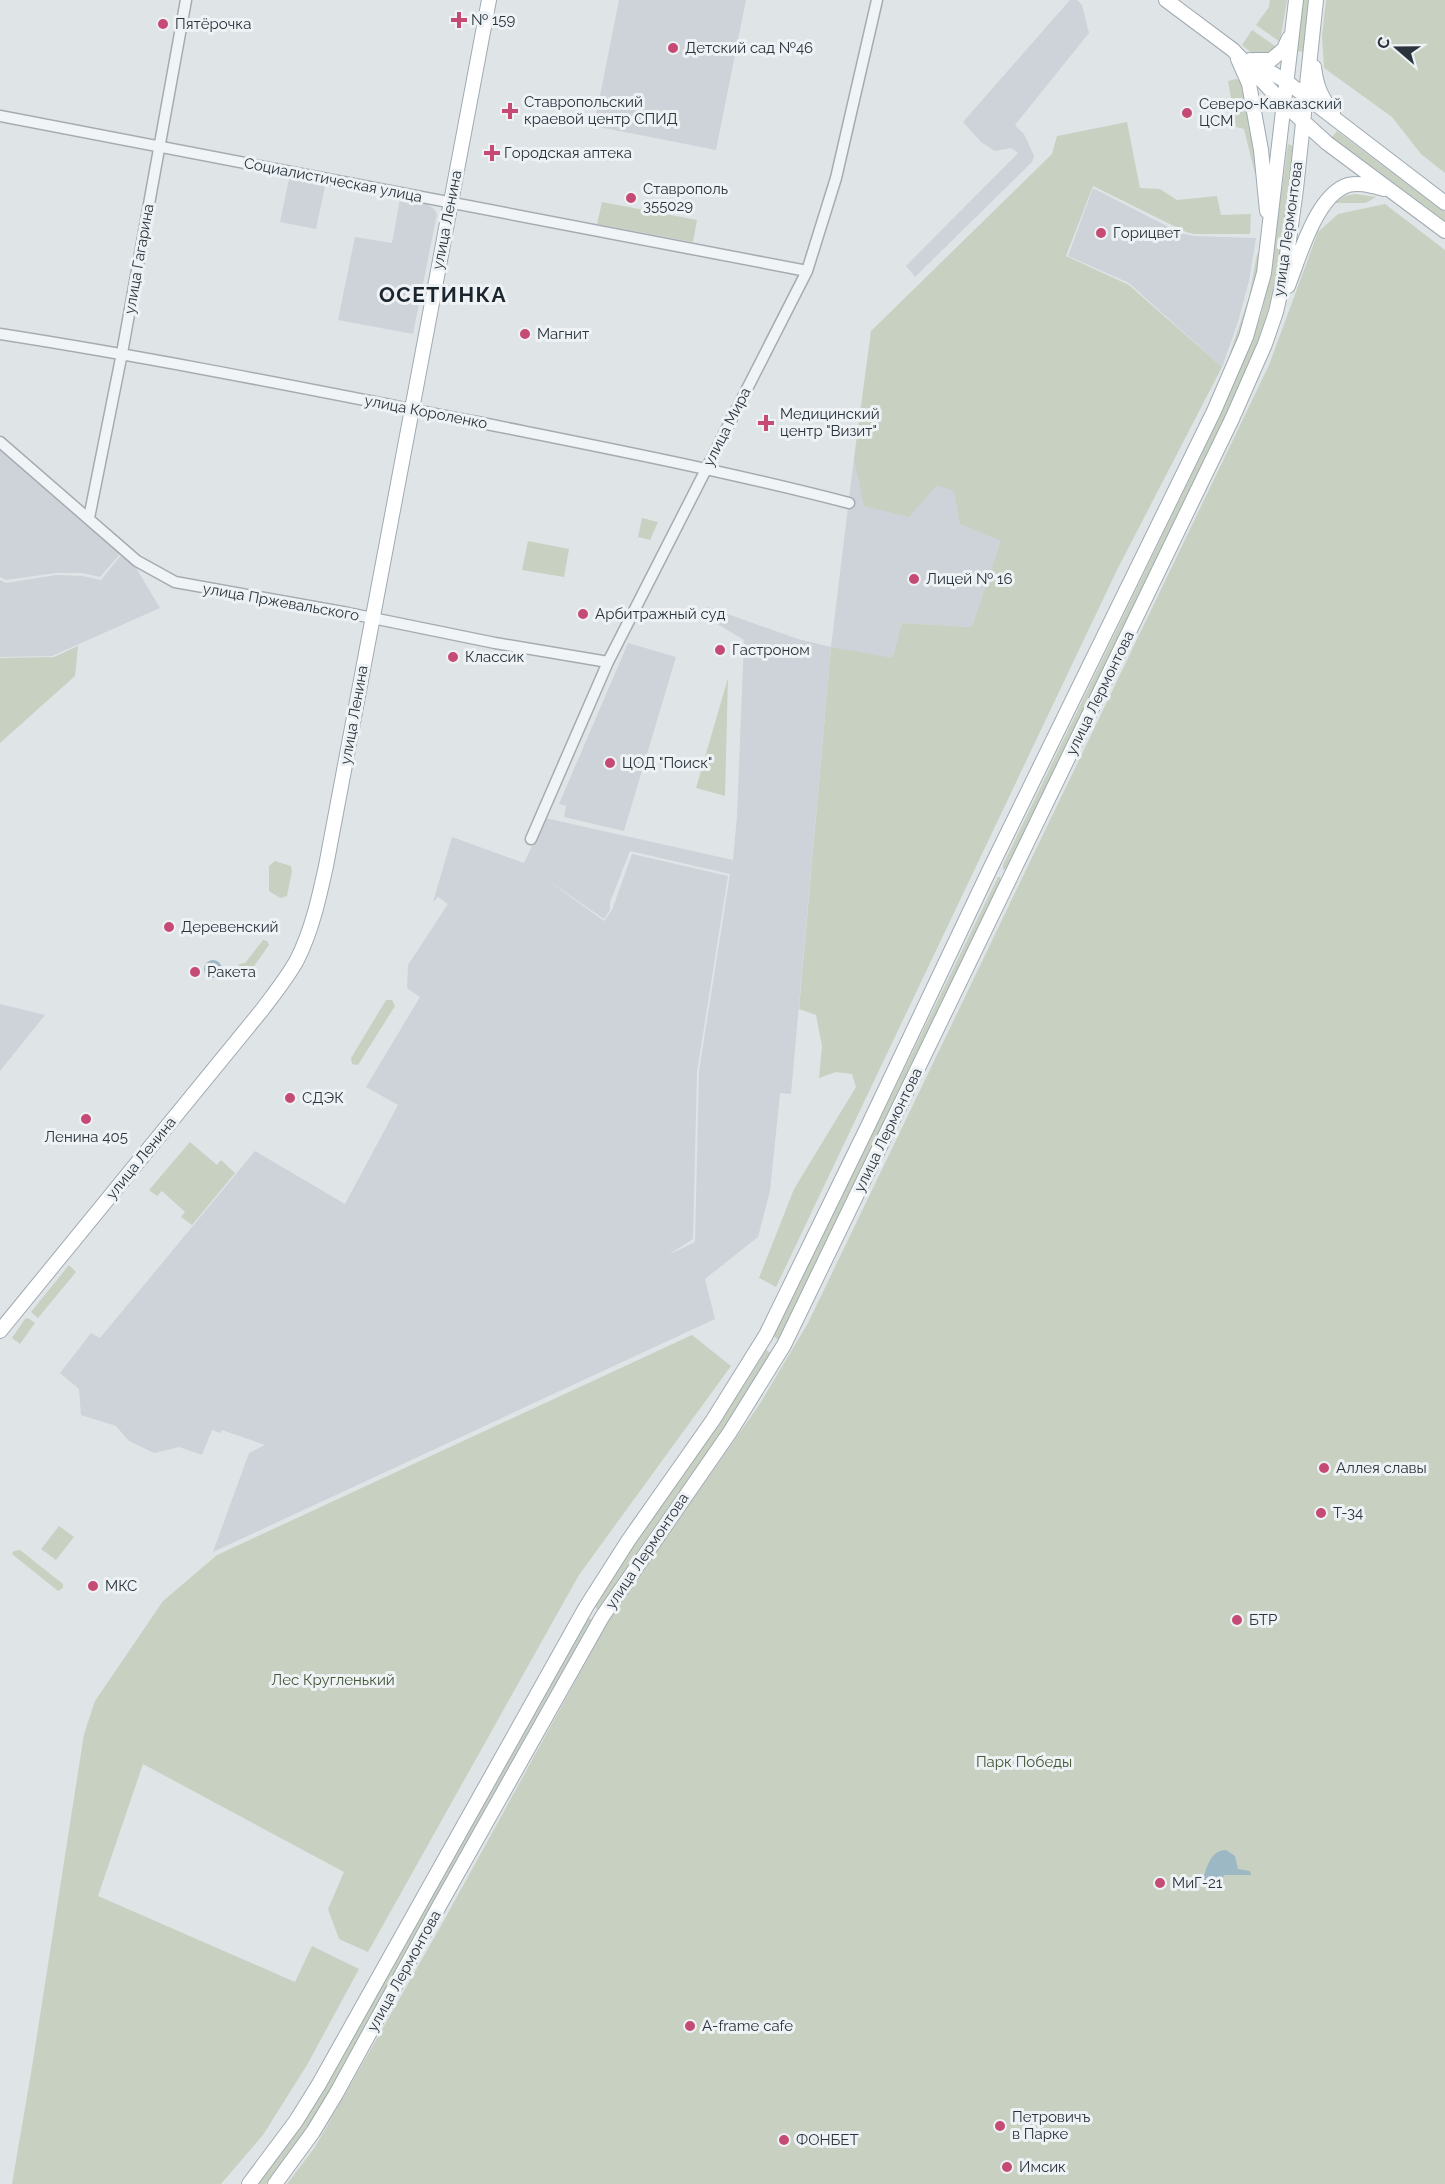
<svg xmlns="http://www.w3.org/2000/svg" width="1445" height="2184" viewBox="0 0 1445 2184" font-family="Raleway,sans-serif">
  <style>
    .built { fill: #cdd3d9; fill-rule: evenodd }
    .green { fill: #c8d1c1 }
    .water { fill: #9cb8c5 }
    .lines { fill: none; stroke-linecap: round; stroke-linejoin: round }
    .minor-casing { stroke: #a5acb1; stroke-width: 13 }
    .major-casing { stroke: #9faab2; stroke-width: 16 }
    .minor { stroke: #f1f4f6; stroke-width: 10 }
    .major { stroke: #fff; stroke-width: 14 }
    .poi-dot { fill: #c54b75; stroke: #eef2f5; stroke-width: 2 }
    .labels { text-anchor: middle; stroke-width: 6; stroke-linejoin: round; paint-order: stroke }
    .poi-label { font-size: 15px; fill: #29343d; stroke: #eef2f5; text-anchor: start }
    .street-label { font-size: 15px; fill: #29343d; stroke: #eef2f5 }
    .park-label { font-size: 15px; fill: #445837; stroke: #eef2f5 }
    .district-label { font-size: 21px; font-weight: bold; letter-spacing: 1.5px; fill: #1b252e; stroke: #eef2f5 }
  </style>
  <rect width="100%" height="100%" fill="#dfe4e7"/>
  <path class="built" d="M619,0H746L716,150L594,126Z
    M1070,0H1077L1082,5L1089,33L1015,125L1024,134L1034,156L1032,162L915,277L906,266L1018,153L1011,148L995,151L981,142L963,122Z
    M289,179L325,186L316,229L280,222Z
    M1093,188L1180,233L1193,236L1256,238L1249,281L1238,322L1222,367L1129,283L1068,256Z
    M400,199L427,204L434,209L437,214L413,334L338,320L355,237L392,243Z
    M0,449L121,553L100,577L82,573H56L6,580L0,577Z
    M929,455L1025,496L972,627L902,623L894,659L831,647L791,1094L780,1093L770,1191L758,1237L705,1279L715,1319L213,1552L249,1453L265,1445L222,1430L220,1433L212,1430L202,1455L179,1447L154,1453L129,1441L116,1426L81,1415L79,1389L60,1373L91,1333L100,1338L255,1151L345,1204L398,1105L366,1087L420,997L407,988L408,965L448,904L438,897L433,902L452,837L524,863L545,818L733,860L737,816L744,640L704,616L708,607L798,639L831,647L854,458ZM630,851L730,874L699,1071L695,1242L668,1255L693,1239L697,1072L728,876L632,854L612,910L604,921L539,874L604,919L610,910V902Z
    M122,554L135,566L160,608L52,656L0,657V580L6,583L56,575L82,576L101,580Z
    M628,643L676,657L624,831L564,817L566,806L559,804Z
    M0,1004L45,1015L0,1071Z"/>
  <path class="green" d="M1270,0H1287L1280,42L1256,25L1269,7Z
    M1303,0H1310L1304,52L1297,51Z
    M1326,0H1445V173L1421,154L1392,117L1324,68L1322,36Z
    M1252,30L1278,48L1270,56L1254,55L1242,45Z
    M1236,79L1242,82L1259,171L1255,174L1244,129L1236,127L1228,81Z
    M1127,122L1140,188L1160,189L1177,200L1217,196L1221,215L1251,214L1250,234H1194L1186,232L1093,186L1066,256L1129,285L1222,367L1117,570L776,1287L759,1278L794,1189L856,1087L852,1074L836,1072L819,1078L822,1046L816,1015L799,1009L831,647L893,658L902,623L972,627L1001,541L960,524L954,491L937,485L909,517L864,506L854,458L871,331L1052,154L1057,136Z
    M1337,131L1445,212V221L1332,137Z
    M1288,144L1293,146C1287,200 1283,256 1268,310C1258,346 1241,382 1226,416L1007,868L1003,870V865L1221,414L1253,339L1263,308L1270,275Z
    M1355,194L1376,197L1366,203H1334L1345,196Z
    M602,202L697,220L693,242L597,224Z
    M1385,204L1445,250V2184H287L315,2147L442,1924L610,1618L759,1405L808,1323L1269,365L1318,232L1338,214Z
    M1259,253L1261,258L1246,320L1229,356L1249,297L1257,254Z
    M642,518L658,522L650,540L638,537Z
    M528,541L569,549L564,577L522,570Z
    M78,646L75,676L0,743V658L54,657Z
    M728,678L725,796L696,788Z
    M275,861L291,866L292,871L287,896L280,898L269,891V866Z
    M998,877H1000L1001,882L779,1339H777L774,1336Z
    M263,940L267,941L269,945L247,976H242L237,971L239,964L245,963Z
    M386,1000H392L395,1006L358,1065L352,1064L351,1058Z
    M190,1142L217,1165L221,1160L235,1173L192,1225L181,1217L185,1212L162,1191L157,1196L149,1190Z
    M69,1265L76,1272L38,1318L31,1312Z
    M28,1318L35,1323L20,1344L12,1338L25,1319Z
    M692,1335L731,1366L579,1575L368,1952L339,1939L328,1909L344,1872L143,1764L98,1896L295,1982L312,1946L359,1969L307,2065L263,2135L221,2184H12L32,2067L84,1734L95,1701L163,1601L217,1555Z
    M766,1350L771,1353C720,1442 654,1521 600,1609H597L595,1606C648,1518 713,1438 766,1350Z
    M59,1526L74,1537L56,1560L41,1549Z
    M20,1550L63,1584V1588L58,1591L12,1554L14,1551Z
    M587,1619H591L592,1623L330,2091L307,2129L266,2184H258L302,2125L324,2088Z"/>
  <path class="water" d="M204 969a9 9 0 1 1 18 0a9 9 0 1 1-18 0Z
    M1226,1850L1235,1856L1238,1869L1250,1871L1251,1875H1224L1217,1891L1201,1885C1206,1871 1209,1850 1226,1850Z"/>
  <g class="lines">
    <g class="minor-casing">
      <path id="minor" d="M0,116L807,271
        M0,334C160,359 318,391 477,422C601,447 726,471 849,503
        M0,442L137,561L175,582L348,613L495,643L608,662
        M89,518L122,353L186,0
        M531,839L608,662L807,271L836,178L877,0"/>
    </g>
    <g class="major-casing">
      <path id="major" d="M1166,0L1233,50L1284,104L1327,143L1445,231
        M1238,59L1249,84L1261,150L1267,211
        M1250,60L1287,82L1445,203
        M1254,60H1271L1284,49L1289,38
        M1314,67C1316,85 1321,98 1333,112
        M1288,286C1299,258 1316,195 1348,185C1360,182 1372,186 1384,189
        M0,1331L262,1010C274,994 287,978 297,960C312,930 319,898 326,866L489,0
        M249,2184L296,2121L319,2084L586,1607L628,1541L713,1420L766,1335L867,1128L990,869L1214,411L1246,337L1264,273L1296,0
        M275,2184L313,2132L336,2094L442,1901L602,1617L730,1432L784,1345L1232,419L1265,344L1276,312L1284,277L1296,189L1316,0"/>
    </g>
    <use href="#minor" class="minor"/>
    <use href="#major" class="major"/>
  </g>
  <g class="poi-dot">
    <path d="M456 11h6v6h6v6h-6v6h-6v-6h-6v-6h6z"/>
    <circle cx="163" cy="24" r="6"/>
    <circle cx="673" cy="48" r="6"/>
    <path d="M507 102h6v6h6v6h-6v6h-6v-6h-6v-6h6z"/>
    <circle cx="1187" cy="113" r="6"/>
    <path d="M489 144h6v6h6v6h-6v6h-6v-6h-6v-6h6z"/>
    <circle cx="631" cy="198" r="6"/>
    <circle cx="1101" cy="233" r="6"/>
    <circle cx="525" cy="334" r="6"/>
    <path d="M763 414h6v6h6v6h-6v6h-6v-6h-6v-6h6z"/>
    <circle cx="914" cy="579" r="6"/>
    <circle cx="583" cy="614" r="6"/>
    <circle cx="720" cy="650" r="6"/>
    <circle cx="453" cy="657" r="6"/>
    <circle cx="610" cy="763" r="6"/>
    <circle cx="169" cy="927" r="6"/>
    <circle cx="195" cy="972" r="6"/>
    <circle cx="290" cy="1098" r="6"/>
    <circle cx="86" cy="1119" r="6"/>
    <circle cx="1324" cy="1468" r="6"/>
    <circle cx="1321" cy="1513" r="6"/>
    <circle cx="93" cy="1586" r="6"/>
    <circle cx="1237" cy="1620" r="6"/>
    <circle cx="1160" cy="1883" r="6"/>
    <circle cx="690" cy="2026" r="6"/>
    <circle cx="1000" cy="2126" r="6"/>
    <circle cx="784" cy="2140" r="6"/>
    <circle cx="1007" cy="2167" r="6"/>
  </g>
  <g class="labels">
    <g class="poi-label">
      <text x="471" y="25">№ 159</text>
      <text x="175" y="29">Пятёрочка</text>
      <text x="685" y="53">Детский сад №46</text>
      <text x="524" y="107">Ставропольский<tspan x="524" dy="17">краевой центр СПИД</tspan></text>
      <text x="1199" y="109">Северо-Кавказский<tspan x="1199" dy="17">ЦСМ</tspan></text>
      <text x="504" y="158">Городская аптека</text>
      <text x="643" y="194">Ставрополь<tspan x="643" dy="17">355029</tspan></text>
      <text x="1113" y="238">Горицвет</text>
      <text x="537" y="339">Магнит</text>
      <text x="780" y="419">Медицинский<tspan x="780" dy="17">центр "Визит"</tspan></text>
      <text x="926" y="584">Лицей № 16</text>
      <text x="595" y="619">Арбитражный суд</text>
      <text x="732" y="655">Гастроном</text>
      <text x="465" y="662">Классик</text>
      <text x="622" y="768">ЦОД "Поиск"</text>
      <text x="181" y="932">Деревенский</text>
      <text x="207" y="977">Ракета</text>
      <text x="302" y="1103">СДЭК</text>
      <text x="86" y="1142" text-anchor="middle">Ленина 405</text>
      <text x="1336" y="1473">Аллея славы</text>
      <text x="1333" y="1518">Т-34</text>
      <text x="105" y="1591">МКС</text>
      <text x="1249" y="1625">БТР</text>
      <text x="1172" y="1888">МиГ-21</text>
      <text x="702" y="2031">A-frame cafe</text>
      <text x="1012" y="2122">Петровичъ<tspan x="1012" dy="17">в Парке</tspan></text>
      <text x="796" y="2145">ФОНБЕТ</text>
      <text x="1019" y="2172">Имсик</text>
    </g>
    <g class="street-label">
      <text transform="translate(333 180) rotate(11)" y="5">Социалистическая улица</text>
      <text transform="translate(447 220) rotate(-79)" y="5">улица Ленина</text>
      <text transform="translate(1288 229) rotate(-82)" y="5">улица Лермонтова</text>
      <text transform="translate(139 259) rotate(-80)" y="5">улица Гагарина</text>
      <text transform="translate(426 412) rotate(11)" y="5">улица Короленко</text>
      <text transform="translate(727 427) rotate(-63)" y="5">улица Мира</text>
      <text transform="translate(281 602) rotate(10)" y="5">улица Пржевальского</text>
      <text transform="translate(1100 693) rotate(-64)" y="5">улица Лермонтова</text>
      <text transform="translate(354 715) rotate(-80)" y="5">улица Ленина</text>
      <text transform="translate(888 1130) rotate(-64)" y="5">улица Лермонтова</text>
      <text transform="translate(141 1158) rotate(-51)" y="5">улица Ленина</text>
      <text transform="translate(647 1551) rotate(-56)" y="5">улица Лермонтова</text>
      <text transform="translate(404 1971) rotate(-61)" y="5">улица Лермонтова</text>
    </g>
    <g class="park-label">
      <text x="333" y="1685">Лес Кругленький</text>
      <text x="1024" y="1767">Парк Победы</text>
    </g>
    <g class="district-label">
      <text x="443" y="302">ОСЕТИНКА</text>
    </g>
  </g>
  <g transform="translate(1397 48) rotate(290)" stroke="#eef2f5" stroke-width="4.5" paint-order="stroke">
  <path d="M0-4.5L10 22L0 15L-10 22Z" fill="#29343d"/>
  <text y="-9" font-size="16" font-weight="bold" text-anchor="middle" fill="#29343d">С</text>
  </g>
</svg>
